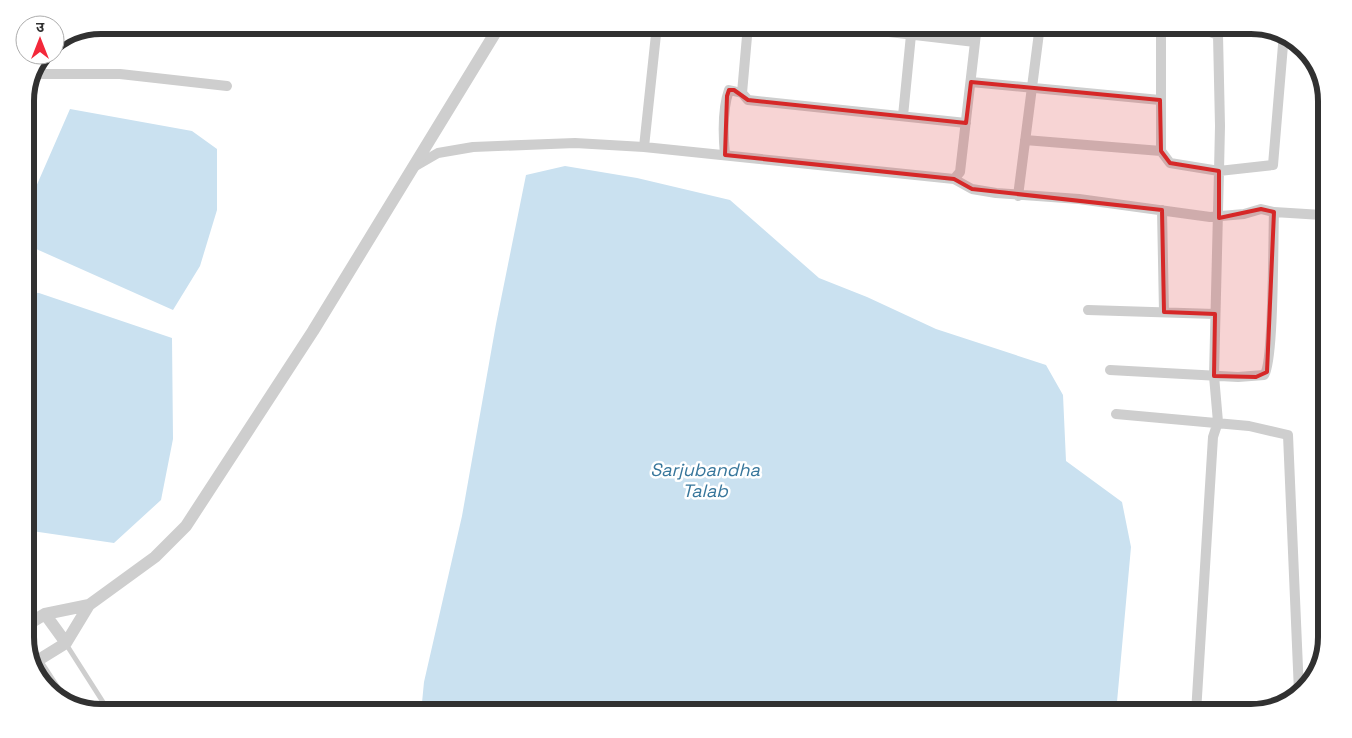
<svg xmlns="http://www.w3.org/2000/svg" width="1352" height="738" viewBox="0 0 1352 738" font-family="'Space Grotesk','Noto Sans Devanagari',sans-serif">
  <style>
    .water { fill: #cae1f0 }
    .lines { fill: none; stroke-linecap: round; stroke-linejoin: round }
    .service { stroke: #cecece; stroke-width: 5 }
    .minor { stroke: #cecece; stroke-width: 10 }
    .tertiary { stroke: #cecece; stroke-width: 12 }
    .marked { fill: #d62828; fill-opacity: 0.2; stroke: #d62828; stroke-width: 4; stroke-linejoin: round }
    .labels { text-anchor: middle; stroke-width: 5; stroke-linejoin: round; paint-order: stroke }
    .water-label { font-size: 18px; font-style: italic; fill: #37769b; stroke: #fff }
    .rim { fill: none; stroke: #313131; stroke-width: 6 }
  </style>
  <rect width="100%" height="100%" fill="#fff"/>
  <path class="water" d="M70,109L192,131L217,149V210L200,266L173,310L25,244V212Z
    M565,166L637,178L730,200L819,278L867,297L936,329L1046,365L1063,395L1066,461L1122,502L1131,547L1116,713H421L424,682L462,516L496,324L526,175Z
    M25,292L39,293L172,338L173,439L161,500L114,543L25,530Z"/>
  <g class="lines">
    <path class="service" d="M66,644L110,713
      M40,660L70,706"/>
    <path class="minor" d="M748,25L742,93L748,100L966,123
      M829,25L975,42
      M1161,25V151L1170,163L1219,171L1214,376L1218,422L1213,437L1196,713
      M1161,29L1208,31L1218,35L1220,126L1219,171L1273,165L1284,33
      M36,74H120L227,86
      M971,82L1160,100
      M25,107L37,71
      M903,116L911,35
      M1025,140L1161,151
      M644,147L657,25
      M725,155C723,134 722,110 729,90L742,93
      M412,168L438,153L473,147L575,143L644,147L954,179L972,189L996,193L1079,199L1210,217L1244,214L1261,209L1274,212L1322,215
      M954,179L960,172L977,25
      M1018,196L1040,25
      M1327,203L1322,215L1327,217
      M1162,210L1164,312
      M1088,310L1215,314
      M1110,370L1238,377L1264,375C1274,365 1273,235 1274,212
      M1116,414L1249,426L1288,435L1299,692"/>
    <path class="tertiary" d="M45,614L66,643
      M25,626L45,614L89,605
      M32,664L66,643L89,605L155,557L186,526L313,331L500,25"/>
  </g>
  <path class="marked" d="M971,82L1160,100L1161,151L1170,163L1219,171V218L1261,209L1274,212L1267,372L1256,377L1214,376L1215,314L1164,312L1162,210L972,189L954,179L725,155L727,96L729,90H734L748,100L966,123Z"/>
  <g class="labels">
    <g class="water-label">
      <text x="705" y="476">Sarjubandha<tspan x="705" dy="21">Talab</tspan></text>
    </g>
  </g>
  <path d="M0 0H1352V738H0ZM101 34H1251A67 67 0 0 1 1318 101V637A67 67 0 0 1 1251 704H101A67 67 0 0 1 34 637V101A67 67 0 0 1 101 34Z" fill="#fff" fill-rule="evenodd"/>
  <path class="rim" d="M101 34H1251A67 67 0 0 1 1318 101V637A67 67 0 0 1 1251 704H101A67 67 0 0 1 34 637V101A67 67 0 0 1 101 34Z"/>
  <g transform="translate(40 40)"><circle r="24" fill="#ffffff" stroke="#adadad"/>
  <path d="M0-4L9 19L0 12L-9 19Z" fill="#f3283a"/>
  <text y="-8" font-size="14" font-weight="bold" text-anchor="middle" fill="#313131">उ</text>
  </g>
</svg>
